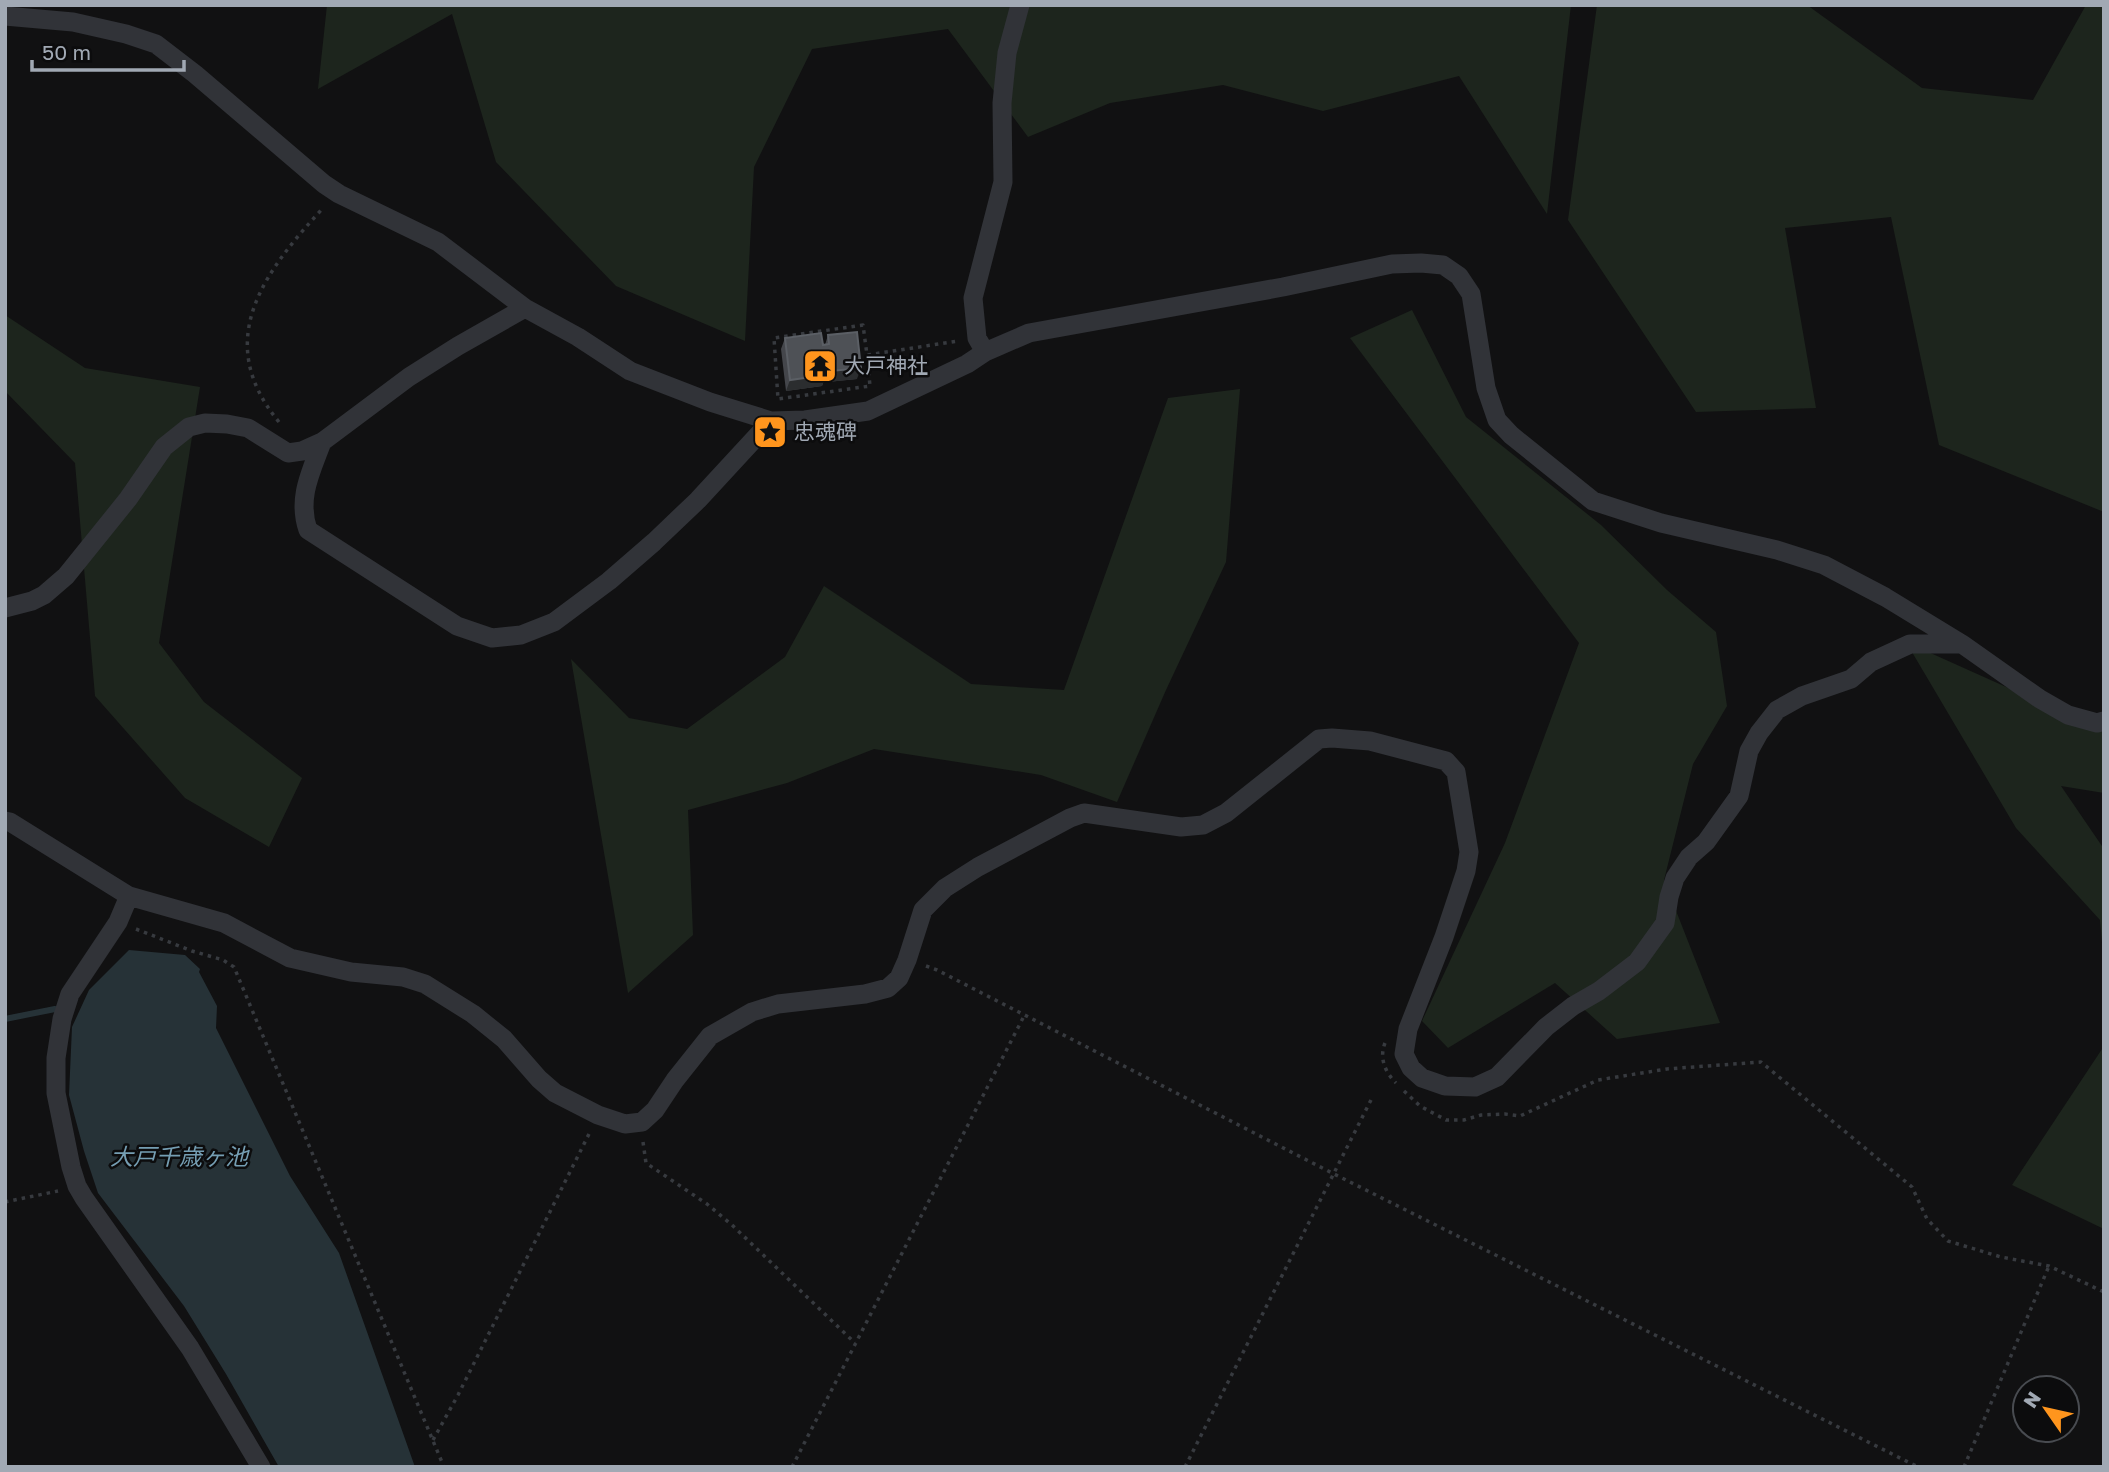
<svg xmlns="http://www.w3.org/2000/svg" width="2109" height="1472" viewBox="0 0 2109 1472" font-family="'Golos Text','Noto Sans JP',sans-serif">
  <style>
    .green { fill: #1d251d }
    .water { fill: #263237 }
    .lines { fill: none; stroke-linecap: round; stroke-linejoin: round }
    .stream { stroke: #263237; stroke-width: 6 }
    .path { stroke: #373a3f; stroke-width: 3.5; stroke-dasharray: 3.5 5; stroke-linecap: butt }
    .street { stroke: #313338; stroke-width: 19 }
    .wall { fill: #44464b }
    .shaded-wall { fill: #2b2d2f }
    .building { fill: #4e5156; stroke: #5b5f65; stroke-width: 2 }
    .labels { text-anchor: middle; stroke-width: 5; stroke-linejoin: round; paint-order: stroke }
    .poi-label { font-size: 21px; fill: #a1a9b4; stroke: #0c0c0d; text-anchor: start }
    .water-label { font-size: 23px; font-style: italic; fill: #759eb3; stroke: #0c0c0d }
  </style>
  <rect width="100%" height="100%" fill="#111112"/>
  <path class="green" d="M327,5H1571L1547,214L1459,76L1323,111L1223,85L1110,103L1028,137L948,29L812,49L754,167L745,341L616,286L496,162L452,14L318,89Z
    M1597,5H1807L1922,88L2033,100L2086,5H2104V512L1939,445L1891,217L1785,228L1816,408L1696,412L1568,220Z
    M1412,310L1466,417L1601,525L1667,590L1716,632L1727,706L1693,764L1664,880L1720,1023L1617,1039L1555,983L1448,1048L1422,1021L1505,843L1579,643L1350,338Z
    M5,315L85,368L200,387L159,643L204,702L302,778L269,847L185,798L95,696L75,463L5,391Z
    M1240,389L1226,562L1166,690L1117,802L1041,775L874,749L787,783L688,810L693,935L628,993L571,659L629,718L687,729L785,657L824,586L971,684L1064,690L1168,398Z
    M1906,642L2104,731V793L2061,786L2104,849V965L2100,920L2016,828Z
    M2104,1046V1229L2012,1185Z"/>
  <path class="water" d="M129,950L185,955L200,969L199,972L217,1006L216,1028L290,1176L339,1253L415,1467H279L226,1374L184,1306L98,1193L84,1151L69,1095L72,1027L89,990Z"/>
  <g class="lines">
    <path class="stream" d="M5,1019L55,1009"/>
    <path class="path" d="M867,355L870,386L778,399L774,338L863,325L867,355L958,341
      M279,422C211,340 265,271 324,207
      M136,929L192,951L223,960L234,967L444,1467
      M926,966L937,970L1334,1174L1918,1467
      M1385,1043C1379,1058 1385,1072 1396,1083
      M1404,1091L1420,1106L1446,1120H1464L1481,1115L1505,1114L1520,1116L1598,1080L1667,1069L1761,1062L1912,1187L1927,1219L1948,1241L2001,1257L2049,1266L2104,1292
      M643,1142L646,1163L707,1204L732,1225L855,1343
      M5,1202L58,1191
      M433,1440L458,1395L590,1132
      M792,1467L1024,1016
      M1185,1467L1372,1098
      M1964,1467L2049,1266"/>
    <path class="street" d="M5,16L73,22L126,34L156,44L195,74L324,184L339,194L438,242L525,308L578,337L630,371L710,402L771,421L805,420L868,411L967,364L985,352L1029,333L1283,287L1392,264L1421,263L1443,265L1459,276L1471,294L1486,388L1497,420L1511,435L1593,501L1661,523L1777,550L1824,565L1885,597L1962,644L2040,699L2068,715L2097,723L2104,721
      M985,352L977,338L973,298L1003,182L1002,103L1007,53L1020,5
      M322,442C311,472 297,498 308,530L457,626L492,638L521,635L554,622L609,581L654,542L698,500L771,421
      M5,608L32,601L44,595L66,576L128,499L164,447L189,427L205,423L227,424L248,428L288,453L302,451L322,442L409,377L458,346L525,308
      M5,821L10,822L129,896L224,923L290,958L351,972L403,977L425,984L473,1014L504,1039L539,1079L555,1093L598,1115L625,1124L642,1122L655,1110L675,1080L710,1036L752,1012L778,1004L865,994L888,988L899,978L907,960L923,910L945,888L978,867L1070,818L1084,813L1181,827L1203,825L1226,813L1319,739L1332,738L1370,741L1446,761L1456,772L1469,852L1466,871L1444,937L1408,1029L1404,1054L1411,1068L1422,1078L1445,1086L1475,1087L1497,1077L1546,1027L1573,1006L1599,991L1637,962L1665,923L1669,897L1675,878L1689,857L1706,842L1739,796L1749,751L1759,733L1777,710L1802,696L1851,679L1871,662L1910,644H1962
      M129,896L118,922L70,994L62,1019L56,1058V1093L71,1167L77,1186L84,1198L190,1348L261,1467"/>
  </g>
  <path class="wall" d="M828,335L857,379L827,382L826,375L822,386L786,391L781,349L785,338L823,345H825Z"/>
  <path class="shaded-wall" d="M830,364L822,386L786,391L790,380L825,365Z
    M861,368L857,379L827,382L831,371Z"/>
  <path class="building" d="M857,332L861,368L831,371L830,364L825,365L826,375L790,380L785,338L821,333L823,345L829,344L828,335Z"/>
  <defs>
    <g id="temple-square" transform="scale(1.75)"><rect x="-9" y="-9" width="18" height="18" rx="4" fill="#ff951d" stroke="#0c0c0d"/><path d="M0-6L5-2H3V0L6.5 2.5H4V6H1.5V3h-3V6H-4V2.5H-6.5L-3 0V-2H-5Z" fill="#111"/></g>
    <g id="sight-square" transform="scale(1.75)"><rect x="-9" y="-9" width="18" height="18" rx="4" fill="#ff951d" stroke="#0c0c0d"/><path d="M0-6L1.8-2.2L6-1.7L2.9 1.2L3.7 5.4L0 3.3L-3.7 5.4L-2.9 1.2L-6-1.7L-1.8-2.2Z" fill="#111"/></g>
  </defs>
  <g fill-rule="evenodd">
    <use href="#temple-square" x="820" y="366"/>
    <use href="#sight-square" x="770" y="432"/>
  </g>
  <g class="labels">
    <g class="poi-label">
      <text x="844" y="373">大戸神社</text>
      <text x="794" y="439">忠魂碑</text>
    </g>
    <g class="water-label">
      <text x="179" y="1165">大戸千歳ヶ池</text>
    </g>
  </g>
  <rect width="2109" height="1472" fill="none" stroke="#a1a9b4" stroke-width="14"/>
  <g transform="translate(2046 1409) rotate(304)"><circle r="33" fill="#0c0c0d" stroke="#484b50" stroke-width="2"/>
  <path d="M0-5L12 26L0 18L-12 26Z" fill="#ff951d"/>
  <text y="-10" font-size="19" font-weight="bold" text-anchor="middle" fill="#a1a9b4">N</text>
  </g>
  <path d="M32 60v10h152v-10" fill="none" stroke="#a1a9b4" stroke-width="3.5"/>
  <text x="42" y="60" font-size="21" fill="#a1a9b4" stroke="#0c0c0d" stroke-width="5" paint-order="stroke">50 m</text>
</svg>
